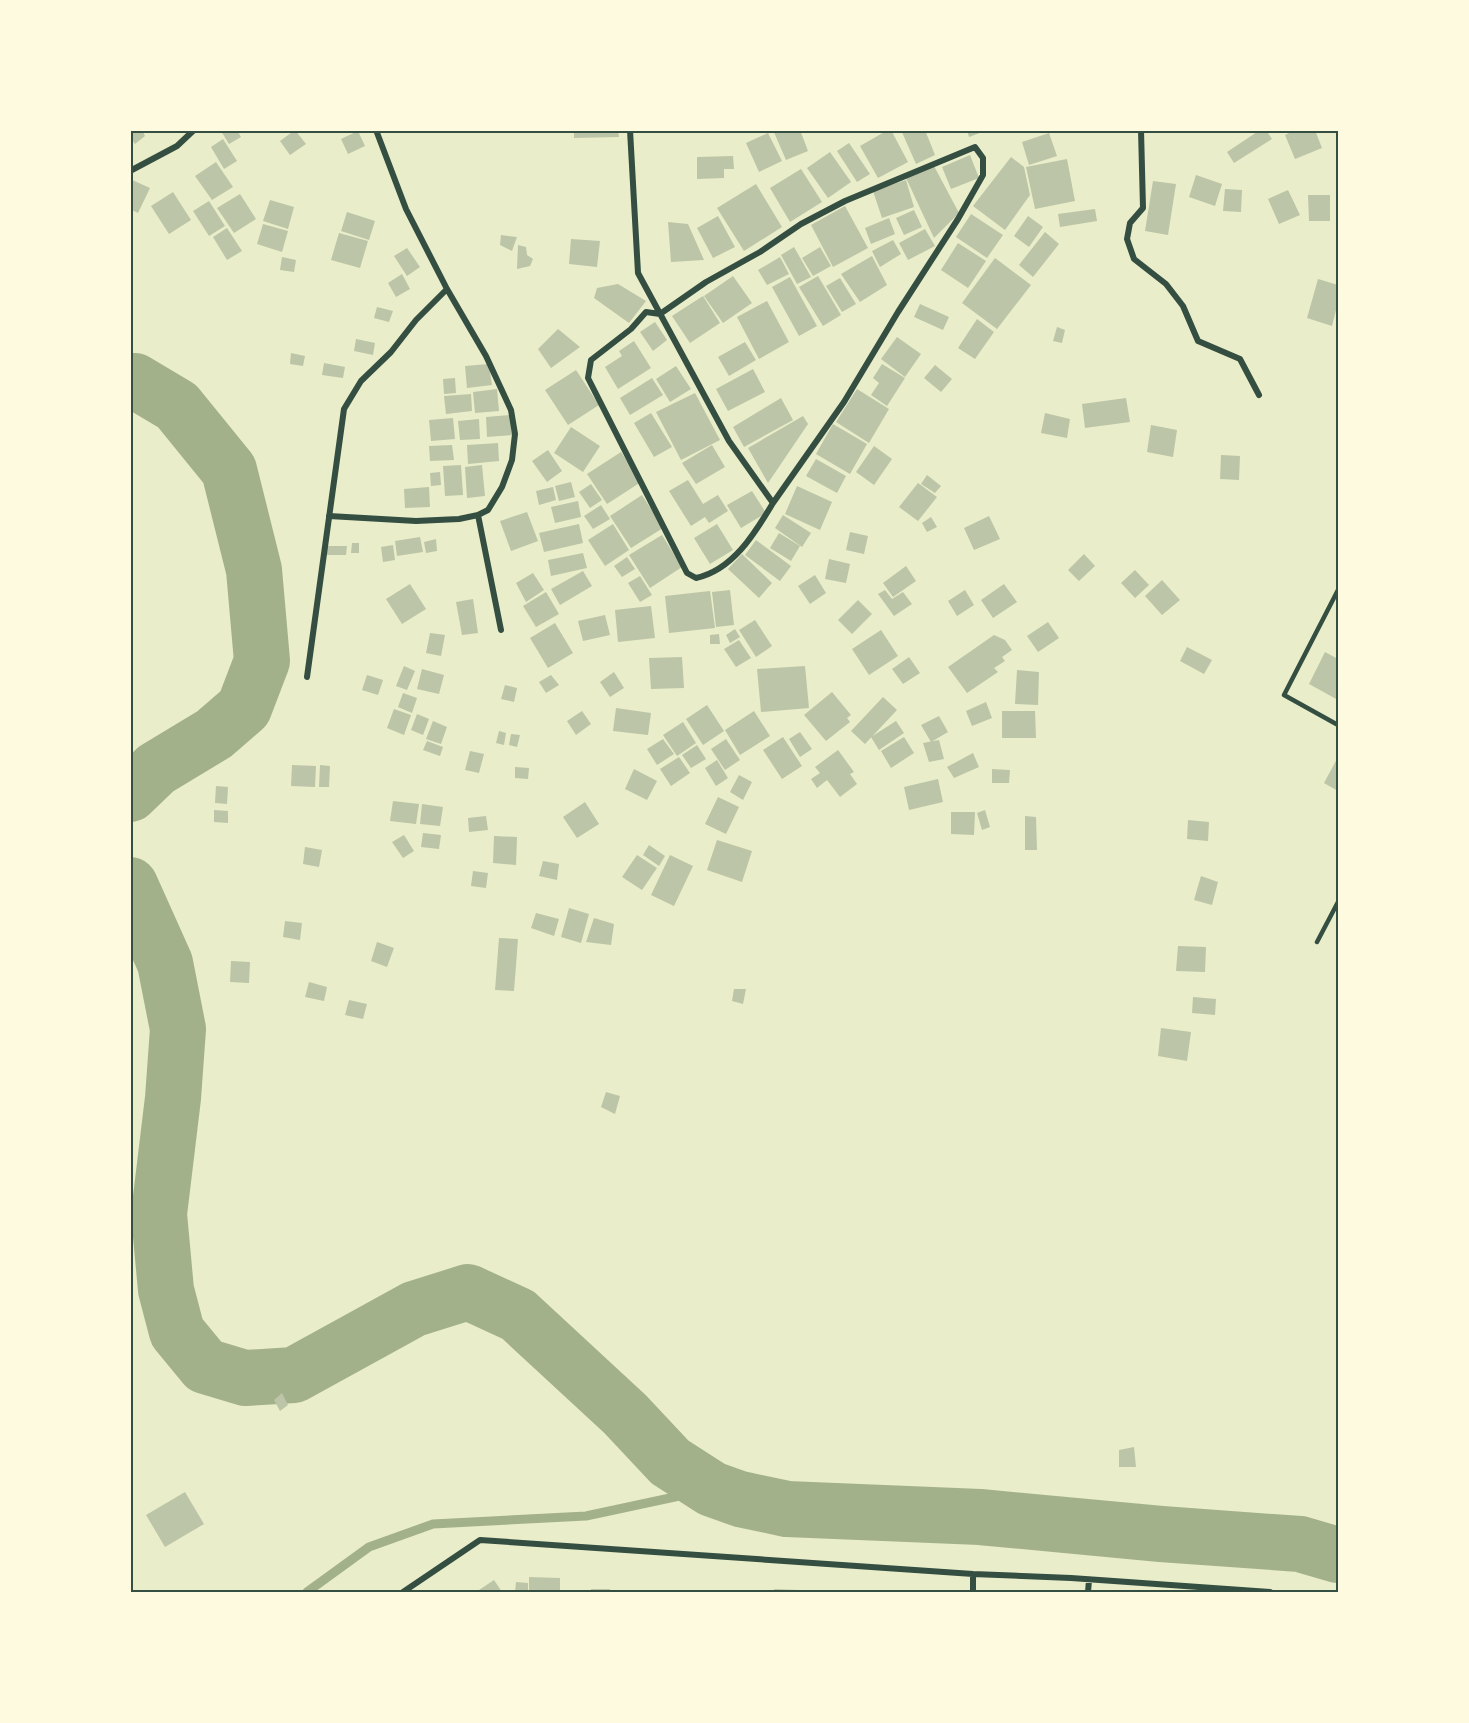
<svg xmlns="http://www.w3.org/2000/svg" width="1469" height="1723" viewBox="0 0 1469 1723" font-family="'Alegreya Sans',sans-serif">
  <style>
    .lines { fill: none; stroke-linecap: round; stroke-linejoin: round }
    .stream { stroke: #a3b18a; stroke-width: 9 }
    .river { stroke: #a3b18a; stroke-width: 56 }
    .building { fill: #bcc5a7 }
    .service { stroke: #344e41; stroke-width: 4.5 }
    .minor { stroke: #344e41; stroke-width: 6 }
    .neatline { fill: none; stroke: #344e41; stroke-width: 2 }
  </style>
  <rect width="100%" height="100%" fill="#e9edc9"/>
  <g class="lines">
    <path class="stream" d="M307,1592L369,1547L433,1524L586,1516L712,1489"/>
    <path class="river" d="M130,381H135L177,406L229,470L254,570L262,661L244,708L214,734L156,769L130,794
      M130,885L165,963L178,1029L173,1098L159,1214L166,1290L177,1332L205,1366L245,1378L294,1375L414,1309L468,1292L518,1315L625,1414L670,1462L712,1489L740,1499L787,1509L980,1517L1161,1534L1300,1544L1338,1555"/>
  </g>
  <path class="building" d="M130,130H142L145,136L135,144L130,137Z
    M223,130H237L241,137L229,144L221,131Z
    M295,130L306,144L290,155L280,141Z
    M574,130H618L619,137L574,138Z
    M773,130H800L808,151L786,160Z
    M888,130H891L908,162L878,178L860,146Z
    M901,130H925L935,155L916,164Z
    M967,130H985V131L969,137Z
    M1260,130H1266L1272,139L1234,163L1227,152Z
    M1295,130H1315L1322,148L1295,159L1285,135Z
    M358,131L365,146L348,154L341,139Z
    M768,133L782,161L759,172L746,143Z
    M1049,133L1057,156L1029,165L1022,142Z
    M223,139L237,161L224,169L211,147Z
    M849,143L870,174L857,182L837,151Z
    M830,152L851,182L828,198L807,168Z
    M970,155L979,178L951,189L942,167Z
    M733,156L734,169H724V178L697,179V157Z
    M1011,157L1024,167L1030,195L1005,230L973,206Z
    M1067,159L1075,201L1035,209L1026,167Z
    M216,162L233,187L212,200L195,176Z
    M934,166L959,213L934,238L906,178Z
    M801,169L822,202L790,222L770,188Z
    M1196,175L1222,184L1215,206L1189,197Z
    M130,179L150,188L138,213L130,209Z
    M906,180L914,207L882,218L873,191Z
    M1153,181L1176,184L1168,235L1145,231Z
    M756,184L782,227L744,251L717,208Z
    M1225,189L1242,190L1241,212L1223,211Z
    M1288,190L1300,215L1279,224L1268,199Z
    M173,192L191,220L169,234L151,206Z
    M240,194L256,219L234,233L217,208Z
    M1308,195H1330V221H1309Z
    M270,200L294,207L288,229L263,221Z
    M209,201L225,226L209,236L193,211Z
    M845,206L868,248L833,267L811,225Z
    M1095,209L1097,221L1060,227L1058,214Z
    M914,210L922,227L904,235L896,218Z
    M347,212L375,221L369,240L341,231Z
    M971,214L1003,235L987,258L956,237Z
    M718,216L735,247L713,258L697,228Z
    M1028,216L1043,227L1029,247L1014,236Z
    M889,218L895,234L871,244L865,228Z
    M668,222L688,224L704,260L671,262Z
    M263,224L288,231L282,252L257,244Z
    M227,228L242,251L227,260L213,237Z
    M925,229L935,246L908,260L899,243Z
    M1045,232L1059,244L1033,277L1019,265Z
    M339,233L368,241L360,268L331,260Z
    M501,235L517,237L512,251L500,245Z
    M571,239L600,241L597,267L569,264Z
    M893,240L901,254L880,267L872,251Z
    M958,243L986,261L968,288L941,270Z
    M518,245L526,247L527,255L533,259L530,266L517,269Z
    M794,247L811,277L797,284L781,255Z
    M820,247L831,266L813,276L802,258Z
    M407,248L420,267L407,276L394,256Z
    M872,256L887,285L860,302L841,274Z
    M282,257L296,260L294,272L280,270Z
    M780,257L789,274L767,285L758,270Z
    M995,258L1031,285L997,329L962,303Z
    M402,274L410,289L396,297L388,283Z
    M733,276L752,303L723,323L704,296Z
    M818,276L841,315L823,326L799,287Z
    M790,277L817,326L799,336L772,287Z
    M840,278L856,304L842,312L826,286Z
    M1318,279L1338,285V302L1332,326L1307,318Z
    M618,284L646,301L629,323L594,298L597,288Z
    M703,296L720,323L690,343L672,316Z
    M767,301L789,342L759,359L737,317Z
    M920,304L949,317L943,330L914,317Z
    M377,307L393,311L389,322L374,318Z
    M977,319L994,332L975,359L958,348Z
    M655,322L667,340L653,351L640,332Z
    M1057,327L1065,330L1062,343L1053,341Z
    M558,329L580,347L551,368L538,349Z
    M897,337L921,354L905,377L881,359Z
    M356,339L375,343L373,355L354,351Z
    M634,341L651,368L618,389L605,367L622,356L619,351Z
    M745,342L756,360L729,376L718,357Z
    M291,353L305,356L303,366L290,364Z
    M324,363L345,367L343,378L322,375Z
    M489,364L492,385L467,388L465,366Z
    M882,364L905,378L887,406L871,395L879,383L873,378Z
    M935,365L952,379L941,392L924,378Z
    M676,366L691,389L670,402L656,379Z
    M753,369L765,392L728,411L716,389Z
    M576,370L599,405L568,425L545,390Z
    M455,378L456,393L444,394L443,379Z
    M652,378L663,395L630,415L620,398Z
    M497,389L499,411L475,413L473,392Z
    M857,389L889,409L869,443L836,422Z
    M695,393L720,440L681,460L656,412Z
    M471,394L472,411L446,414L444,396Z
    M781,398L793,420L744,447L733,427Z
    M1126,398L1130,422L1085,428L1082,404Z
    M651,413L672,447L654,457L634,423Z
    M1045,413L1070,419L1067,438L1041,433Z
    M511,415L512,435L487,437L486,417Z
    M803,416L808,424L768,483L748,448Z
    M453,418L455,439L431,441L429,420Z
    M479,419L480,439L460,440L458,421Z
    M833,424L867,444L850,474L816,454Z
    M1151,425L1177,430L1173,457L1147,452Z
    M571,427L600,446L583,472L554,453Z
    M498,443L499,461L468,464L467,445Z
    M452,445L454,460L430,461L429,446Z
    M712,445L725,467L696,484L682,463Z
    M874,446L892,459L874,485L856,472Z
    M548,450L562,471L547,482L532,461Z
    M621,452L641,482L607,504L587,474Z
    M1221,455L1240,456L1239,480L1220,479Z
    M816,459L846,476L837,493L806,476Z
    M461,465L463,495L445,496L443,466Z
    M482,465L485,496L467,498L465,467Z
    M440,472L441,485L431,486L430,473Z
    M927,475L941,486L935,493L921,484Z
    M688,480L703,504L718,495L728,511L709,523L705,517L691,526L669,491Z
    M571,482L575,497L559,501L555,486Z
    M918,483L937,497L918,521L899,507Z
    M591,484L602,500L590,508L579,492Z
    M797,486L832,502L820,530L785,514Z
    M429,487L430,507L405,508L404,489Z
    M553,487L556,500L539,505L536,491Z
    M752,491L766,513L741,528L727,505Z
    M642,495L663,528L631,548L610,516Z
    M578,501L581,517L555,523L551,507Z
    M601,505L610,519L593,529L584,516Z
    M527,512L538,541L511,551L500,521Z
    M783,515L811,533L802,547L775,528Z
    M989,516L1000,539L974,550L964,528Z
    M931,517L937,527L927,532L922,523Z
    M579,524L583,543L544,552L539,533Z
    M613,524L629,550L605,566L588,540Z
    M717,524L733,550L710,564L694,538Z
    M850,532L868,536L864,554L846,550Z
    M779,533L800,546L791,561L770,548Z
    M662,535L682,567L650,588L629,555Z
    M420,537L423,552L397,556L395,541Z
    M436,539L437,551L426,553L424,542Z
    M756,540L791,566L780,581L745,555Z
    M352,543H359V553H351Z
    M393,545L395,560L383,562L381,547Z
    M327,546H347L346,555H327Z
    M583,553L587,568L551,576L548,560Z
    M742,554L772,583L759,598L728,569Z
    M1084,554L1095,566L1079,581L1068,570Z
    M627,557L635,569L622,577L614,566Z
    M829,559L850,564L846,583L825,579Z
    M906,566L916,581L893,597L883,583Z
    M1135,570L1149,585L1135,598L1121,583Z
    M583,571L592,586L560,605L551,589Z
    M533,573L544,590L526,602L516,583Z
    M815,575L826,593L810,604L798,586Z
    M640,576L652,595L640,602L628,583Z
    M1162,580L1180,600L1162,615L1145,596Z
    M410,584L426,609L402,624L386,599Z
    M1004,584L1017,602L993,618L981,600Z
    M730,590L734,625L716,627L712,592Z
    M885,590L892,599L903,592L912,604L894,616L878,594Z
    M965,590L974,605L957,616L948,601Z
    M710,591L715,628L669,633L665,596Z
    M546,592L559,614L536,627L523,606Z
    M473,599L478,633L462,635L456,602Z
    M858,600L872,614L852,634L838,620Z
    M651,606L655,638L618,642L615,610Z
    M605,615L610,635L583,641L578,621Z
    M755,620L772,646L756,657L739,630Z
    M1048,622L1059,638L1038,652L1027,636Z
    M555,623L573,653L548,668L530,638Z
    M735,629L740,637L730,643L726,635Z
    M881,630L898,656L869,675L852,649Z
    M430,633L445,635L441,656L426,653Z
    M719,634L720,644H710V635Z
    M994,635L1005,640L1012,650L1002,657L1005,661L994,668L998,672L967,693L948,667Z
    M739,640L751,658L736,667L724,649Z
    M1187,647L1212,660L1204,674L1180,661Z
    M1325,652L1338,659V700L1309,684Z
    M682,657L684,688L651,689L649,658Z
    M909,657L920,673L903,684L892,669Z
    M404,666L415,671L407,690L396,686Z
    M805,666L809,708L761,712L757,669Z
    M422,669L444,675L439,694L417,689Z
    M1017,670L1039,672L1038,705L1015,704Z
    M614,672L624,688L610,697L600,682Z
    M367,675L383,680L378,695L362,690Z
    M551,675L559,685L546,693L539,682Z
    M505,685L517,688L514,702L501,699Z
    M832,692L851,715L847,718L850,722L826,741L804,715Z
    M403,693L417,698L412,713L398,707Z
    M883,697L897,710L865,744L851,731Z
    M986,702L992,718L972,726L966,711Z
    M707,705L724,731L703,745L686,719Z
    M616,708L651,713L648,735L613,731Z
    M394,709L411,715L404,735L387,728Z
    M582,711L591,724L576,735L567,721Z
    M754,711L770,736L740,755L725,730Z
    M1002,711H1035L1036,738H1002Z
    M417,714L429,719L423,735L411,730Z
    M939,716L948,732L931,742L921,725Z
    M433,721L447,727L441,744L426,739Z
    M896,721L904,733L879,750L871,737Z
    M683,722L696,743L677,756L663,735Z
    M499,731L506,733L504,745L496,743Z
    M800,732L812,749L800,757L789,739Z
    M511,734L520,735L517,747L509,745Z
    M783,737L802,766L782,779L763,750Z
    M904,737L914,753L891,768L881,751Z
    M663,739L674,754L657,765L647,749Z
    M726,739L740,760L725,770L711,749Z
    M939,740L944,759L929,762L923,743Z
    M427,741L443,747L440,756L423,750Z
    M697,745L706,759L691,768L682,755Z
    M838,750L854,772L850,774L857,784L840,797L827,780L817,788L811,779L820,773L815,767Z
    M470,751L484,754L479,773L465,770Z
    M973,753L979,767L954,778L947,767Z
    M679,757L690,773L671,786L660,769Z
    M1338,757V791L1324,783Z
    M717,760L728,778L716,786L705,768Z
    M292,765L316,766L315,787L291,786Z
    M320,765L330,766L329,787H319Z
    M515,767L529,768L528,779L515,778Z
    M634,769L657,781L647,800L625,789Z
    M992,769L1010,770L1009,783H992Z
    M739,775L752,782L743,800L730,792Z
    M938,779L943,802L909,810L904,787Z
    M216,786L228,787L227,804L215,803Z
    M718,797L739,807L726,834L705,824Z
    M393,801L419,804L416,824L390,821Z
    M585,802L599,824L577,838L563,817Z
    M422,804L443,807L440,826L420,824Z
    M214,810L228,811V823L214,822Z
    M985,810L990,827L982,830L977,813Z
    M951,812H975L974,835L951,834Z
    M486,816L488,830L469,832L468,818Z
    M1025,816L1036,817L1037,850H1025Z
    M1188,820L1209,822L1208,841L1187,839Z
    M423,833L441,835L439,849L421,847Z
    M404,835L414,851L403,858L392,842Z
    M494,836L517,837L516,865L493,863Z
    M717,840L752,851L742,882L707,870Z
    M649,845L665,856L659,866L643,855Z
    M305,847L322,850L319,867L303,864Z
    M637,855L657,868L642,890L622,877Z
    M670,855L693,866L674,906L651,895Z
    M543,861L559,864L557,880L539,876Z
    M473,871L488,873L486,888L471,886Z
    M1201,876L1218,882L1212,905L1194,900Z
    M569,908L589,914L581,943L561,937Z
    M536,913L559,919L554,936L531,928Z
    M594,918L614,924L611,945L586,942Z
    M285,921L302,923L300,940L283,937Z
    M499,938L518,939L514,991L495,990Z
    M377,942L394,948L387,967L371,961Z
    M1178,946L1206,947L1205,972L1176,971Z
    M231,961L250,962L249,983L230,982Z
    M309,982L327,987L324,1001L305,997Z
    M734,989H746L743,1004L732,1001Z
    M1193,997L1216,999L1215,1015L1192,1013Z
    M349,1000L367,1004L363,1019L345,1015Z
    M1161,1028L1191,1032L1187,1061L1158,1056Z
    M606,1092L620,1096L615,1114L601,1107Z
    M282,1393L288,1405L280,1411L274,1400Z
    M1134,1447L1136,1467H1119V1450Z
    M185,1492L204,1524L165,1547L146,1515Z
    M529,1577L560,1578V1592H529Z
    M494,1580L502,1592H476Z
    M516,1582L528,1583V1592H515Z
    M591,1589H610V1592H591Z
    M775,1589L799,1590V1592H770Z"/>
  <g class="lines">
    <path class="service" d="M1338,590L1284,695L1338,725
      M1317,942L1338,902"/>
    <path class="minor" d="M630,130L638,273L729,441L773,503L844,402L898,312L958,219L983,175V158L975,147L845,201L801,224L760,252L706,282L660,314L646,312L631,329L591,360L588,378L687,573L696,578C733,570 755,533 773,503
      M1141,130L1143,208L1130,223L1127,239L1134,259L1166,284L1183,306L1198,341L1240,359L1259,395
      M130,171L177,146L194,130
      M478,515L501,630
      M329,516L416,521L459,519L478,515L488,510L502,487L512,460L515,434L511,410L486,356L447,289L406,209L376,130
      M307,677L344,409L361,381L391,352L416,320L447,289
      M403,1592L480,1540L973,1574L1071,1578L1270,1592
      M973,1592V1574
      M1088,1592L1089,1580"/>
  </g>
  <rect width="1469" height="1723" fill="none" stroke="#fefae0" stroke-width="264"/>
  <rect x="132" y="132" width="1205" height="1459" class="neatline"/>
</svg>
